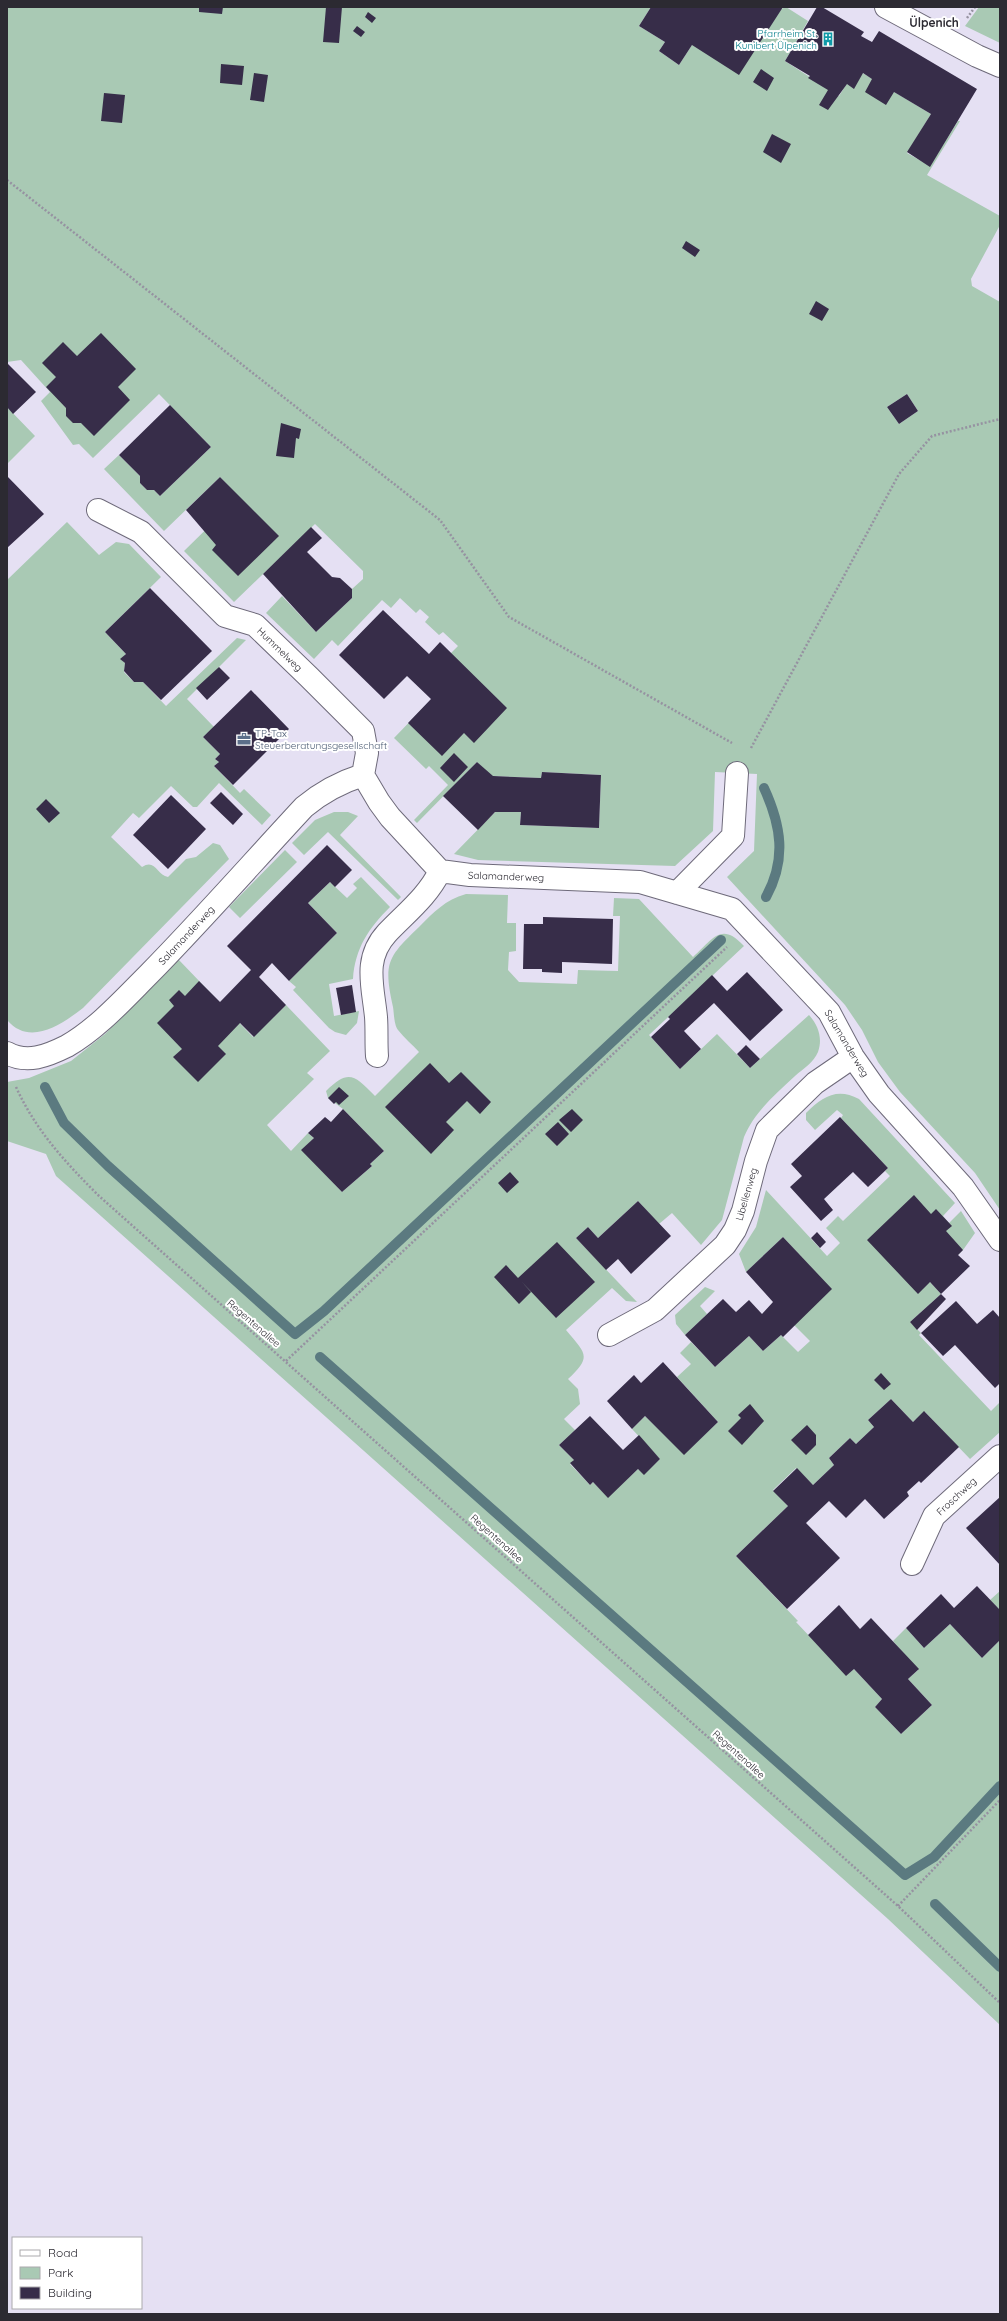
<svg xmlns="http://www.w3.org/2000/svg" width="1007" height="2321" viewBox="0 0 1007 2321" font-family="Quicksand,sans-serif">
  <style>
    .green { fill: #a9c9b4; fill-rule: evenodd }
    .lines { fill: none; stroke-linecap: round; stroke-linejoin: round }
    .stream { stroke: #5b7a80; stroke-width: 10 }
    .building { fill: #372d49 }
    .street-casing { stroke: #6e6a7a; stroke-width: 24 }
    .path { stroke: #9692a1; stroke-width: 2.5; stroke-dasharray: 2 2; stroke-linecap: butt }
    .street { stroke: #fff; stroke-width: 22 }
    .labels { text-anchor: middle; stroke-width: 4; stroke-linejoin: round; paint-order: stroke }
    .culture-label { font-size: 10px; fill: #0d838f; stroke: #fff; text-anchor: end }
    .street-label { font-size: 10px; fill: #2c2a32; stroke: #fff }
    .service-label { font-size: 10px; fill: #4e5e75; stroke: #fff; text-anchor: start }
    .quarter-label { font-size: 12px; font-weight: bold; fill: #2c2a32; stroke: #fff }
  </style>
  <rect width="100%" height="100%" fill="#e5e0f3"/>
  <path class="green" d="M7,7H651L639,26L665,42L659,51L679,65L692,45L786,7L808,21L785,61L839,96L856,69L931,114L907,153L930,166L958,121H960L927,175L1000,216V225L971,279L972,286L1000,302V1210L975,1173L900,1092L878,1062L862,1030L845,1005L727,877L754,851L757,774L715,772L713,831L675,866L478,860L454,854L495,812H521L520,825L599,828L601,775L542,772L541,778L491,776L477,762L417,823L414,820L448,785L429,766L426,769L394,738L450,680L451,653L458,646L443,632L439,635L425,622L429,617L420,609L416,613L400,598L391,608L382,600L338,646L332,640L314,659L266,613L282,596L316,632L352,598V589L363,579V571L315,524L234,602L184,551L239,497L220,477L164,531L104,469L119,455L140,476V483L147,490H154L160,496L211,447L159,394L93,458L79,444L73,445L41,401L50,392L21,360L7,362ZM907,394L918,411L899,424L887,407Z
    M979,7H1000V43L965,26Z
    M7,407L35,436L7,464Z
    M67,522L99,555L116,542L129,544L161,577L105,632L126,654L121,659L125,663L124,672L134,682H143L166,706L237,638L246,640L187,699L214,727L203,737L220,754L215,759L219,762L214,766L240,793L244,789L271,815L262,825L219,783L197,807H193L171,786L139,818L133,813L111,837L142,867C155,858 157,875 168,877L186,859L196,857L213,843L220,845L229,859L83,1008C62,1024 30,1047 7,1020V580Z
    M334,812H348L358,816L340,835L401,897L398,900L328,832L304,855L292,843L315,820Z
    M285,850L297,862L240,918L229,907Z
    M361,877L390,907C369,928 355,948 353,979L329,984L334,1016L359,1011L357,1023L346,1035L335,1032L329,1028L293,990L296,987L289,981L337,933L308,903L330,882L347,898L357,888L353,884Z
    M466,894L508,895L507,923H516V951L509,952L508,970L519,982L577,984L578,970L618,971L620,916H613L614,898L639,899L693,957C713,939 721,921 744,946L649,1035L680,1069L717,1034L750,1068L809,1015C818,1025 823,1038 818,1052C814,1062 803,1069 795,1076C775,1095 755,1111 744,1137L722,1220L701,1245L672,1213L659,1224L638,1201L598,1238L588,1227L576,1238L637,1302L626,1301L612,1288L566,1330C585,1353 593,1356 568,1379L578,1389L580,1404L564,1419L575,1430L559,1445L574,1460L570,1464L590,1485L593,1482L608,1497L638,1469L644,1474L660,1459L632,1429L645,1416L684,1454L718,1422L677,1377L691,1364L680,1353L691,1342L715,1367L749,1336L763,1351L781,1335L798,1352L810,1341L794,1325L831,1289L783,1237L746,1272L739,1254L756,1227L766,1190L827,1256L840,1243L826,1228L838,1216L843,1221L890,1176L885,1171L888,1168L841,1118L843,1115L837,1110L815,1130L806,1120V1113C822,1097 837,1087 859,1099L955,1203L943,1216L949,1223L961,1211L975,1233L963,1250L930,1282L941,1294L910,1322L921,1333L919,1335L991,1411L1000,1402V1432L970,1459L925,1412L913,1422L891,1399L868,1420L874,1427L856,1444L850,1438L829,1458L834,1465L813,1485L796,1468L773,1490L788,1506L736,1556L798,1621L796,1622L846,1675L854,1669L882,1699L875,1707L901,1734L932,1705L908,1679L918,1670L893,1641L906,1628L924,1648L950,1624L982,1658L1000,1640V2025L888,1919L83,1200L56,1176L46,1154L7,1141V1082L29,1078L71,1061L105,1034L178,959L253,1037L286,1005L330,1051L307,1073L314,1079L267,1125L291,1151L308,1133L314,1138L302,1150L342,1192L372,1166L370,1164L384,1151L343,1109L328,1098L326,1091C349,1069 354,1075 375,1096L419,1052C413,1045 404,1038 398,1030C394,1025 394,1013 393,1007C383,962 388,957 419,927C434,912 445,900 466,894Z
    M705,1287L715,1291L700,1306L707,1314L685,1335L676,1324L675,1315Z
    M1000,1591V1610L990,1600Z"/>
  <g class="lines">
    <path class="stream" d="M764,788C781,825 787,859 766,897
      M45,1087L64,1123L108,1166L295,1334L324,1311L721,940
      M320,1357L905,1875L934,1857L1000,1786
      M935,1904L1000,1967"/>
  </g>
  <path class="building" d="M199,7H223L222,14L199,12Z
    M326,7H342L339,43L323,42Z
    M651,7H783L739,75L692,45L679,65L659,51L665,42L639,26Z
    M817,7H822L864,32L861,36L872,42L879,31L977,89L930,167L907,152L931,114L894,92L886,105L865,92L872,79L863,73L854,89L847,84L828,110L819,105L828,90L808,78L810,76L785,61Z
    M368,12L376,18L372,23L365,17Z
    M357,26L365,32L361,37L353,31Z
    M221,64L244,66L242,85L220,83Z
    M761,69L774,78L767,91L753,82Z
    M254,73L268,75L264,102L250,100Z
    M104,93L125,95L122,123L101,121Z
    M772,134L791,144L781,163L763,152Z
    M686,241L700,250L695,257L682,248Z
    M816,301L829,309L822,321L809,314Z
    M101,333L136,369L118,387L130,400L94,436L81,423H73L66,416V408L46,387L56,377L42,363L63,342L77,356Z
    M7,363L36,392L13,414L7,407Z
    M907,394L918,411L899,424L887,407Z
    M170,405L211,447L160,496L154,490H147L140,483V476L119,455Z
    M281,423L301,429L299,439L296,438L294,458L276,456Z
    M7,476L44,514L7,548Z
    M220,477L279,536L238,576L212,550L216,545L186,510Z
    M311,527L322,538L307,552L332,577L340,578L352,589V598L316,632L263,574Z
    M150,588L212,651L161,700L143,682H134L124,671L125,663L120,659L126,654L105,632Z
    M383,610L429,654L440,642L507,708L474,743L464,733L442,756L408,723L431,699L407,676L384,699L339,655Z
    M219,667L230,678L207,700L196,688Z
    M251,690L289,729L233,785L214,766L219,762L215,759L220,754L203,737Z
    M454,753L468,767L454,782L440,768Z
    M477,762L493,776L541,778L542,772L601,775L599,828L520,825L521,812H495L478,830L443,796Z
    M221,792L243,814L233,825L210,803Z
    M171,795L206,829L168,869L133,835Z
    M46,799L60,813L49,823L36,809Z
    M327,845L352,870L335,887L330,882L308,903L337,933L289,981L272,963L259,977L286,1005L254,1037L240,1023L218,1046L226,1054L198,1082L173,1057L182,1049L157,1023L174,1006L169,1000L179,990L185,996L199,981L220,1002L251,970L227,946Z
    M543,917L613,919L612,964L562,962V973L542,972V969H523L524,924H543Z
    M747,972L783,1010L750,1041L714,1003L684,1031L701,1049L680,1069L651,1037L670,1019L668,1017L712,975L727,991Z
    M352,985L356,1012L341,1015L336,988Z
    M746,1045L760,1059L750,1068L737,1054Z
    M430,1063L449,1083L461,1072L491,1102L480,1114L467,1101L446,1122L454,1130L431,1154L385,1107Z
    M339,1087L349,1096L339,1105L336,1102L334,1104L328,1098Z
    M343,1109L384,1151L370,1164L372,1166L342,1192L301,1150L314,1138L308,1133L325,1117L331,1122Z
    M572,1109L583,1120L571,1132L559,1120Z
    M840,1117L888,1168L868,1187L853,1172L824,1199L833,1210L821,1221L790,1187L802,1176L791,1164Z
    M558,1122L569,1134L557,1146L545,1134Z
    M510,1172L519,1182L507,1193L498,1183Z
    M914,1195L931,1214L936,1209L952,1226L946,1231L963,1250L958,1255L970,1266L941,1294L930,1282L918,1294L867,1240Z
    M638,1201L671,1236L631,1274L618,1259L606,1270L576,1238L588,1227L598,1238Z
    M817,1232L826,1242L820,1248L811,1238Z
    M783,1237L832,1289L783,1337L781,1335L763,1351L749,1336L715,1367L685,1335L723,1299L736,1312L749,1300L762,1314L773,1302L746,1272Z
    M557,1242L595,1282L556,1318L521,1281L531,1292L519,1304L494,1277L506,1265L518,1278Z
    M941,1294L946,1299L917,1330L910,1322Z
    M956,1301L977,1324L993,1310L1000,1318V1383L995,1388L955,1345L943,1356L921,1333Z
    M663,1362L718,1422L684,1455L645,1416L632,1429L607,1401L634,1375L641,1383Z
    M881,1373L891,1384L884,1390L874,1380Z
    M891,1399L913,1422L924,1411L959,1447L921,1483L919,1481L907,1492L909,1496L884,1519L865,1499L846,1518L829,1501L806,1523L840,1558L787,1609L736,1556L788,1506L773,1491L797,1468L813,1485L834,1465L829,1458L850,1438L856,1444L874,1427L868,1420Z
    M750,1404L764,1421L742,1445L728,1431L741,1418L738,1415Z
    M590,1416L623,1450L639,1435L660,1459L644,1475L638,1469L608,1498L593,1482L590,1485L570,1463L574,1460L559,1445Z
    M807,1425L816,1435V1445L806,1455L791,1440Z
    M1000,1497V1565L966,1528Z
    M977,1586L1000,1610V1640L982,1658L950,1624L924,1648L906,1628L941,1594L954,1608Z
    M839,1605L860,1629L871,1618L919,1669L908,1679L932,1705L901,1734L875,1707L882,1699L854,1669L846,1676L808,1635Z"/>
  <g class="lines">
    <g class="street-casing">
      <path id="street" d="M886,7L977,56L1000,66
        M98,510L141,532L225,616L255,625L309,677L363,731L367,753L363,775
        M363,775L379,802L390,817L440,871L470,875L640,882L732,909L829,1012L853,1057L879,1094L963,1187L1000,1240
        M677,893L733,836L737,773
        M7,1053C27,1064 47,1056 67,1046C97,1029 124,999 149,974C202,920 252,863 304,807C322,792 341,782 363,775
        M377,1056C376,1043 377,1030 376,1017C373,986 363,959 387,933C406,913 428,896 440,871
        M609,1335L655,1310L725,1245L735,1230L743,1211L756,1161L767,1130L815,1083L853,1057
        M912,1564L934,1516L1000,1456"/>
    </g>
    <path class="path" d="M967,18L975,7
      M7,180L440,520L509,617L732,743
      M751,748L899,474L932,436L1000,419
      M16,1087C36,1131 66,1163 99,1196L898,1906L1000,2003
      M286,1361L727,947
      M898,1906L1000,1800"/>
    <use href="#street" class="street"/>
  </g>
  <defs>
    <g id="building-bare" transform="scale(1.08)"><path d="M-4-6H4V6H1V3H-1V6H-4ZM-2.5-4.3h1.7v1.8h-1.7ZM.8-4.3h1.7v1.8H.8ZM-2.5-1h1.7V.8h-1.7ZM.8-1h1.7V.8H.8Z" fill="#0f9aa8" stroke="#fff" stroke-width="2.5" paint-order="stroke"/></g>
    <g id="office-bare" transform="scale(1.08)"><path d="M-6-3h4V-5.5h4V-3h4V5H-6ZM-1-4.5V-3h2v-1.5ZM-6 0V1H6V0Z" fill="#5c6f8a" stroke="#fff" stroke-width="2.5" paint-order="stroke"/></g>
  </defs>
  <g fill-rule="evenodd">
    <use href="#building-bare" x="828" y="39"/>
    <use href="#office-bare" x="244" y="739"/>
  </g>
  <g class="labels">
    <g class="culture-label">
      <text x="817" y="37">Pfarrheim St.<tspan x="817" dy="12">Kunibert Ülpenich</tspan></text>
    </g>
    <g class="street-label">
      <text transform="translate(280 649) rotate(44)" y="4">Hummelweg</text>
      <text transform="translate(506 876) rotate(2)" y="4">Salamanderweg</text>
      <text transform="translate(186 935) rotate(-47)" y="4">Salamanderweg</text>
      <text transform="translate(847 1043) rotate(59)" y="4">Salamanderweg</text>
      <text transform="translate(746 1194) rotate(-74)" y="4">Libellenweg</text>
      <text transform="translate(254 1323) rotate(41)" y="4">Regentenallee</text>
      <text transform="translate(956 1496) rotate(-43)" y="4">Froschweg</text>
      <text transform="translate(497 1538) rotate(42)" y="4">Regentenallee</text>
      <text transform="translate(739 1754) rotate(42)" y="4">Regentenallee</text>
    </g>
    <g class="service-label">
      <text x="255" y="737">TP-Tax<tspan x="255" dy="12">Steuerberatungsgesellschaft</tspan></text>
    </g>
    <g class="quarter-label">
      <text x="934" y="27">Ülpenich</text>
    </g>
  </g>
  <rect width="1007" height="2321" fill="none" stroke="#2c2a32" stroke-width="16"/>
  <rect x="12" y="2237" width="130" height="72" fill="#ffffff" stroke="#abaaad"/>
  <rect x="20" y="2250" width="20" height="6" fill="#ffffff" stroke="#abaaad"/>
  <text x="48" y="2257" font-size="12" fill="#2c2a32">Road</text>
  <rect x="20" y="2267" width="20" height="12" fill="#a9c9b4" stroke="#abaaad"/>
  <text x="48" y="2277" font-size="12" fill="#2c2a32">Park</text>
  <rect x="20" y="2287" width="20" height="12" fill="#372d49" stroke="#abaaad"/>
  <text x="48" y="2297" font-size="12" fill="#2c2a32">Building</text>
</svg>
